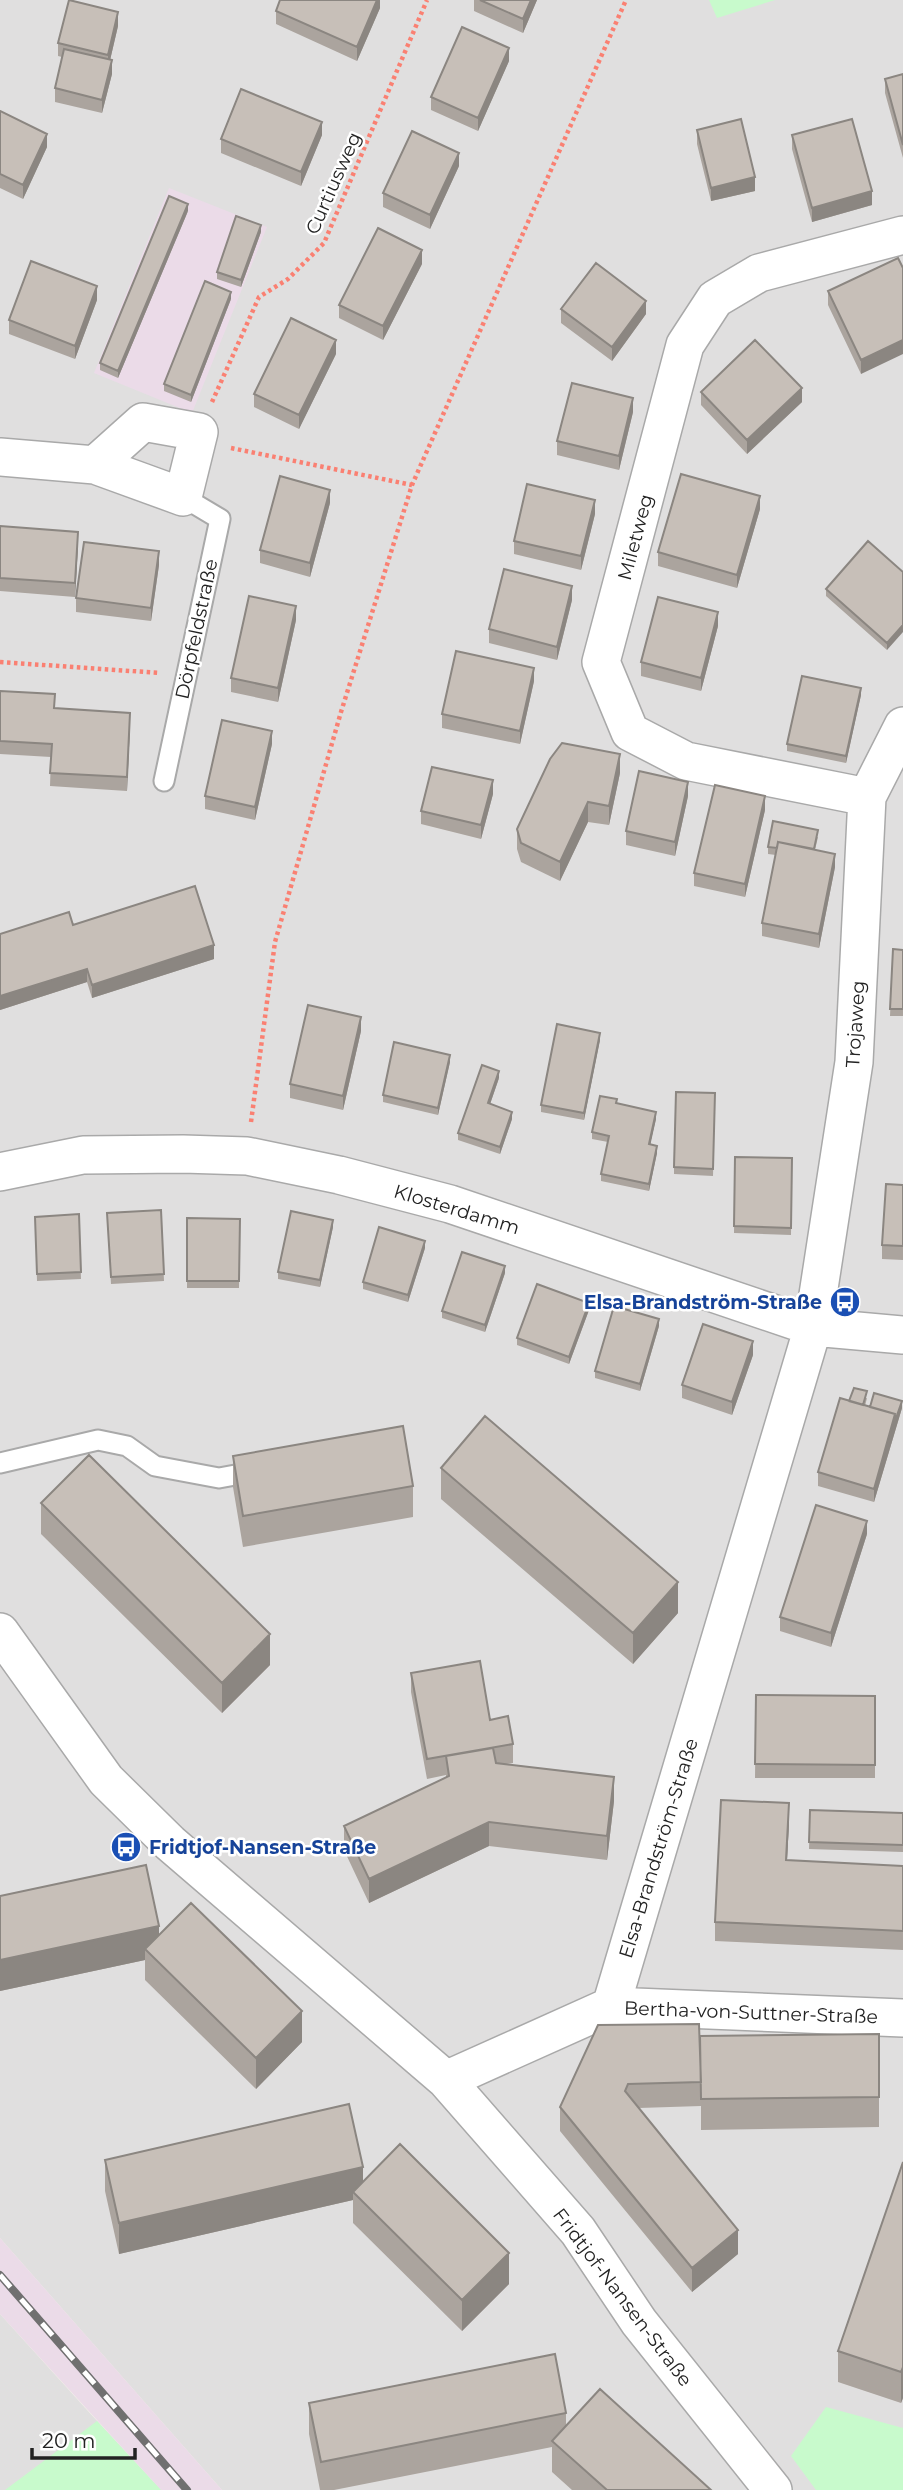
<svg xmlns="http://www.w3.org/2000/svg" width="903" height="2490" viewBox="0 0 903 2490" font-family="Montserrat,sans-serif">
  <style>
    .residential { fill: #e0dfdf }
    .industrial { fill: #ebdbe8 }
    .park { fill: #c8facc }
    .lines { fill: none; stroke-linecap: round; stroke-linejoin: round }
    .service-casing { stroke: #a9a9a9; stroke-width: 23 }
    .minor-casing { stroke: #a9a9a9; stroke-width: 40 }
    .path { stroke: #fa8072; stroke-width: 4.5; stroke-dasharray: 3.5 3.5; stroke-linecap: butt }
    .service { stroke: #fff; stroke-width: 19 }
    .minor { stroke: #fff; stroke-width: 37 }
    .rail-casing { stroke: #707070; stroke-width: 8 }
    .rail { stroke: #fff; stroke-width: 5; stroke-dasharray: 16; stroke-linecap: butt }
    .wall { fill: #aba49e }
    .shaded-wall { fill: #8b8681 }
    .building { fill: #c7bfb8; stroke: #8b8681; stroke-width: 2 }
    .labels { text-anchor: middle; stroke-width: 5; stroke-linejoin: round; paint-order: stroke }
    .street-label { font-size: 19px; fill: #222; stroke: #fff }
    .transit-label { font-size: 19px; font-weight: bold; fill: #164399; stroke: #fff; text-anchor: end }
  </style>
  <rect width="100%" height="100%" fill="#f2efe9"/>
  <path class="residential" d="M0,0H903V2490H222L0,2238Z
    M0,2314L87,2410L161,2490H0Z"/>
  <path class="industrial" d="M169,188L267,227L192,413L94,373Z
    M0,2238L222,2490H161L0,2314Z"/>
  <path class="park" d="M709,0H775L717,18Z
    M826,2407L903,2428V2490H816L791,2456Z
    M97,2421L161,2490H5Z"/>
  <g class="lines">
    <g class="service-casing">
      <path id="service" d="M164,781L220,519L183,497
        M0,1463L98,1440L127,1446L155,1466L219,1478L257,1471"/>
    </g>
    <g class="minor-casing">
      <path id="minor" d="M0,457L95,465L183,497L199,432L143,422L95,465
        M867,797L686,761L630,732L601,662L685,345L715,299L759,273L903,235
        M0,1172L83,1155L183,1154L247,1156L339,1175L450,1204L813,1327L903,1335
        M0,1632L106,1780L170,1843L446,2080L578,2231L639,2322L773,2490
        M611,2006L813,1327L854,1062L867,797L903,726
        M446,2080L611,2006L903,2018"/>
    </g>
    <path class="path" d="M212,402L259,297L288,279L324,243L427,0
      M231,448L412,485
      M0,662L160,673
      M251,1122L275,942L341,712L412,485L626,0"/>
    <use href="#service" class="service"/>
    <use href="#minor" class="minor"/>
    <g class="rail-casing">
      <path id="rail" d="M0,2275L187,2490"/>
    </g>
    <use href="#rail" class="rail"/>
  </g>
  <path class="wall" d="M380,0V8L357,61L276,24V11Z
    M474,0H537L523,33L474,11Z
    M118,26L110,60L112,74L102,113L55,102V88L62,57L58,56V43Z
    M509,61L478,131L431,110V97Z
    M903,74V158L885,93V79Z
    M0,111L47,147L23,199L0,188Z
    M697,130L755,191L711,201L697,144Z
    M322,135L301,186L221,153V139Z
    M792,135L872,205L812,222L792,149Z
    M459,166L430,229L383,207V193Z
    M188,211L118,378L100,370V363Z
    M261,232L241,287L217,279V272Z
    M898,258L861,374L828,305V291Z
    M422,264L383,340L339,318V305Z
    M231,299L191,402L164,391V384Z
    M97,300L75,359L9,334V320Z
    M561,309L646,314L612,361L561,323Z
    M336,354L299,429L254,407V394Z
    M701,392L802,402L747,454L701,405Z
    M633,412L619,470L557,455V441Z
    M330,503L310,577L260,563V550Z
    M760,509L737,588L658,566V552Z
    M595,514L581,570L514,554V541Z
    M0,526L78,545L75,597L0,591Z
    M159,565L151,621L76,612V598Z
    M903,572L887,650L826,596V589Z
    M572,600L557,660L489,643V629Z
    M296,620L278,702L231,692V678Z
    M718,626L701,691L641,676V662Z
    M534,681L520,744L442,728V714Z
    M0,691L55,709L130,726L127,791L50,786L51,757L0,754Z
    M861,695L846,763L787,751V744Z
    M272,744L255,820L205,809V796Z
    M620,773L609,825L588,822L560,881L521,862L517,849V829Z
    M493,794L481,839L421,824V811Z
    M688,796L675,856L626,845V831Z
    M765,810L745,897L694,886V873Z
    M818,837L815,850L835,867L819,948L762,936V923L776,855L768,854V847Z
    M73,925L214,959L92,998L87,982L0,1010V934Z
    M893,949L903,950V1016H890Z
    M361,1031L343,1110L290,1098V1084Z
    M600,1040L584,1120L541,1112V1105Z
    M450,1062L438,1115L383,1102V1095Z
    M499,1078L490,1104L512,1119L500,1154L458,1140V1133Z
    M715,1093L713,1176L674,1174V1167Z
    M617,1103L656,1119L650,1144L657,1153L649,1191L601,1181V1174L608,1142L592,1139V1132Z
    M735,1157L792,1158L791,1235L734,1233Z
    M903,1185V1260L882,1259V1245Z
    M161,1210L164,1281L111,1284L107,1213Z
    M79,1214L81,1279L37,1281L35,1217Z
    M187,1218L240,1219L239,1288H187Z
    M333,1227L320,1287L278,1279V1272Z
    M425,1248L408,1302L363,1289V1282Z
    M505,1273L485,1332L442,1318V1311Z
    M589,1310L569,1364L517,1345V1338Z
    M659,1326L640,1391L595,1378V1371Z
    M753,1355L732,1415L682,1398V1385Z
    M867,1398L865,1406L870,1407L902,1408L874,1502L818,1486V1472L849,1401Z
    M233,1456L413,1486V1517L243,1547L233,1487Z
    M441,1468L678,1613L633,1664L441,1499Z
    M41,1503L270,1665L222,1713L41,1534Z
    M867,1534L831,1647L780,1631V1617Z
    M411,1673L490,1720L513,1744V1763L506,1764L614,1801L607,1860L489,1846L369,1903L344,1850V1826L446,1777V1775L427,1779L411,1692Z
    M756,1695L875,1696V1778H755Z
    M810,1810L903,1813V1852L809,1849Z
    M789,1823L787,1860L903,1866V1950L715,1941V1922Z
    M0,1896L159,1935L302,2042L256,2089L145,1980V1960L0,1991Z
    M700,2046L879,2097V2127L701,2130V2106L639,2108L738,2254L692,2292L560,2131V2107Z
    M105,2160L363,2181L509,2284L462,2331L353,2223V2200L119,2254L105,2191Z
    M903,2162V2398L901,2403L838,2382V2351Z
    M309,2403L566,2413V2426L711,2490H572L552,2472V2447L334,2490H320L309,2434Z"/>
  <path class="shaded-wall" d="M377,0H380V8L357,61V47Z
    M531,0H537L523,33V19Z
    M118,12V26L108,69V55Z
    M509,48V61L478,131V118Z
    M112,60V74L102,113V100Z
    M322,122V135L301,186V172Z
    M47,134V147L23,199V185Z
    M459,153V166L430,229V215Z
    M755,177V191L711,201V188Z
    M872,191V205L812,222V208Z
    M188,204V211L118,378V371Z
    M261,225V232L241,287V280Z
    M422,250V264L383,340V326Z
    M97,286V300L75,359V346Z
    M231,292V299L191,402V395Z
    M646,301V314L612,361V347Z
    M336,340V354L299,429V415Z
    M903,340V354L861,374V360Z
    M802,388V402L747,454V440Z
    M633,398V412L619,470V456Z
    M330,490V503L310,577V563Z
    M760,496V509L737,588V575Z
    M595,500V514L581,570V556Z
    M78,532V545L75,597V583Z
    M159,551V565L151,621V608Z
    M572,586V600L557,660V647Z
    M296,606V620L278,702V688Z
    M718,612V626L701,691V678Z
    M903,625V632L887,650V643Z
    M534,668V681L520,744V731Z
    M861,688V695L846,763V756Z
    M130,713V726L127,791V777Z
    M272,731V744L255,820V807Z
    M620,754V773L609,825V806Z
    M493,780V794L481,839V825Z
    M688,782V796L675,856V842Z
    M765,796V810L745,897V884Z
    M588,802V822L560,881V862Z
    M835,854V867L819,948V934Z
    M214,945V959L92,998V985Z
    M87,969V982L0,1010V996Z
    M361,1017V1031L343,1110V1096Z
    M600,1033V1040L584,1120V1113Z
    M450,1055V1062L438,1115V1108Z
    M499,1071V1078L488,1110V1103Z
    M512,1112V1119L500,1154V1147Z
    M656,1112V1119L649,1151V1144Z
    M657,1146V1153L649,1191V1184Z
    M333,1220V1227L320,1287V1280Z
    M425,1241V1248L408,1302V1295Z
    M505,1266V1273L485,1332V1325Z
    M589,1303V1310L569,1364V1357Z
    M659,1319V1326L640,1391V1384Z
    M753,1341V1355L732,1415V1402Z
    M902,1401V1408L874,1502V1489L895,1414Z
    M867,1521V1534L831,1647V1633Z
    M678,1582V1613L633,1664V1633Z
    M270,1634V1665L222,1713V1683Z
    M614,1777V1801L607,1860V1836Z
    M789,1803V1823L786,1879V1860Z
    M489,1822V1846L369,1903V1879Z
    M159,1926V1957L145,1949V1960L0,1991V1960Z
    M302,2011V2042L256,2089V2058Z
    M363,2167V2198L353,2192V2200L119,2254V2223Z
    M738,2230V2254L692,2292V2268Z
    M509,2253V2284L462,2331V2300Z
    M903,2367V2398L901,2403V2372Z"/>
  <path class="building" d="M69,0L118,12L108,55L58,43Z
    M280,0H377L357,47L276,11Z
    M480,0H531L523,19Z
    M462,27L509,48L478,118L431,97Z
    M64,49L112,60L102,100L55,88Z
    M903,74V145L885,79Z
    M241,89L322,122L301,172L221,139Z
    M0,111L47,134L23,185L0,174Z
    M741,119L755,177L711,188L697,130Z
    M852,119L872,191L812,208L792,135Z
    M412,131L459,153L430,215L383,193Z
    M169,196L188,204L118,371L100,363Z
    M236,216L261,225L241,280L217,272Z
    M378,228L422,250L383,326L339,305Z
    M898,258L903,268V340L861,360L828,291Z
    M31,261L97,286L75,346L9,320Z
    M596,263L646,301L612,347L561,309Z
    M205,281L231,292L191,395L164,384Z
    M291,318L336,340L299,415L254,394Z
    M755,340L802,388L747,440L701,392Z
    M572,383L633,398L619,456L557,441Z
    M681,474L760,496L737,575L658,552Z
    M280,476L330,490L310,563L260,550Z
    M527,484L595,500L581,556L514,541Z
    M0,526L78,532L75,583L0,578Z
    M868,541L903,572V625L887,643L826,589Z
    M84,542L159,551L151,608L76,598Z
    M504,569L572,586L557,647L489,629Z
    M249,596L296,606L278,688L231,678Z
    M658,597L718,612L701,678L641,662Z
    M456,651L534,668L520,731L442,714Z
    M802,676L861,688L846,756L787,744Z
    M0,691L55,694L54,708L130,713L127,777L50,773L52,744L0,741Z
    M222,720L272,731L255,807L205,796Z
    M562,743L620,754L609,806L588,802L560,862L521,843L517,829L550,759Z
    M432,767L493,780L481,825L421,811Z
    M639,771L688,782L675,842L626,831Z
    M715,785L765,796L745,884L694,873Z
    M773,821L818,830L814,849L778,842L777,848L768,847Z
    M778,842L835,854L819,934L762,923Z
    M195,886L214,945L92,985L87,969L0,996V934L69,912L73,925Z
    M893,949L903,950V1009H890Z
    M308,1005L361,1017L343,1096L290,1084Z
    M557,1024L600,1033L584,1113L541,1105Z
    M394,1042L450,1055L438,1108L383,1095Z
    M482,1065L499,1071L488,1103L512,1112L500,1147L458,1133Z
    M676,1092L715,1093L713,1169L674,1167Z
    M600,1096L617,1099L616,1103L656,1112L649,1144L657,1146L649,1184L601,1174L609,1136L592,1132Z
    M735,1157L792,1158L791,1228L734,1226Z
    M886,1184L903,1185V1246L882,1245Z
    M161,1210L164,1274L111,1277L107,1213Z
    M291,1211L333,1220L320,1280L278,1272Z
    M79,1214L81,1272L37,1274L35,1217Z
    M187,1218L240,1219L239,1281H187Z
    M379,1227L425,1241L408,1295L363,1282Z
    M462,1252L505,1266L485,1325L442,1311Z
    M537,1284L589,1303L569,1357L517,1338Z
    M614,1306L659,1319L640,1384L595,1371Z
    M703,1324L753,1341L732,1402L682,1385Z
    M854,1388L867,1391L863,1405L849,1401Z
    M874,1393L902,1401L895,1421V1414L870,1407Z
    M840,1398L895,1414L874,1489L818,1472Z
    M485,1416L678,1582L633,1633L441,1468Z
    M403,1426L413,1486L243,1516L233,1456Z
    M89,1455L270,1634L222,1683L41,1503Z
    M816,1505L867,1521L831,1633L780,1617Z
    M480,1661L490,1720L508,1716L513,1744L427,1759L411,1673Z
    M756,1695L875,1696V1765L755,1764Z
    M493,1748L496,1763L614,1777L607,1836L489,1822L369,1879L344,1826L449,1776L446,1756Z
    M721,1800L789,1803L786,1860L903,1866V1931L715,1922Z
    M810,1810L903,1813V1845L809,1842Z
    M146,1865L159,1926L0,1960V1896Z
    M191,1903L302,2011L256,2058L145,1949Z
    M699,2024L701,2082L628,2084L625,2091L738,2230L692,2268L560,2107L598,2025Z
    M879,2034V2097L701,2099L700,2036Z
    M349,2104L363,2167L119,2223L105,2160Z
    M400,2144L509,2253L462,2300L353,2192Z
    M903,2162V2367L901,2372L838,2351Z
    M555,2354L566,2413L321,2462L309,2403Z
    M600,2389L711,2490H607L552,2441Z"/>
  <defs>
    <g id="bus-disc" transform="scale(1.575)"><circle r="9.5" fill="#1a4fb4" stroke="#fff"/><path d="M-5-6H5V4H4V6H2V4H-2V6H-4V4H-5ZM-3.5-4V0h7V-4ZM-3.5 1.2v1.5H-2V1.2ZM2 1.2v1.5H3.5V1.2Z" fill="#fff"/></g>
  </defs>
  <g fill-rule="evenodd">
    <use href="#bus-disc" x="845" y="1302"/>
    <use href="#bus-disc" x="126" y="1847"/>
  </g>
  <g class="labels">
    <g class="street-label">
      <text transform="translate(333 183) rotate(-66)" y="7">Curtiusweg</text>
      <text transform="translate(635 537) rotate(-75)" y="7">Miletweg</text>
      <text transform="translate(196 629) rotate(-78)" y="7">Dörpfeldstraße</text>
      <text transform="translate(855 1024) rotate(-86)" y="7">Trojaweg</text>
      <text transform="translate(457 1209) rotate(17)" y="7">Klosterdamm</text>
      <text transform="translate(658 1848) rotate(-73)" y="7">Elsa-Brandström-Straße</text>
      <text transform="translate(751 2012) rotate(2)" y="7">Bertha-von-Suttner-Straße</text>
      <text transform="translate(623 2297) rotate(53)" y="7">Fridtjof-Nansen-Straße</text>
    </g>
    <g class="transit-label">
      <text x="822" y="1309">Elsa-Brandström-Straße</text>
      <text x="149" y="1854" text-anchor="start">Fridtjof-Nansen-Straße</text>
    </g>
  </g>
  <path d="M32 2448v10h103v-10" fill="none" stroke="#222222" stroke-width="3.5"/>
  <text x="42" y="2448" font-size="21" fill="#222222" stroke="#ffffff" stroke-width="5" paint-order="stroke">20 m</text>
</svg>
